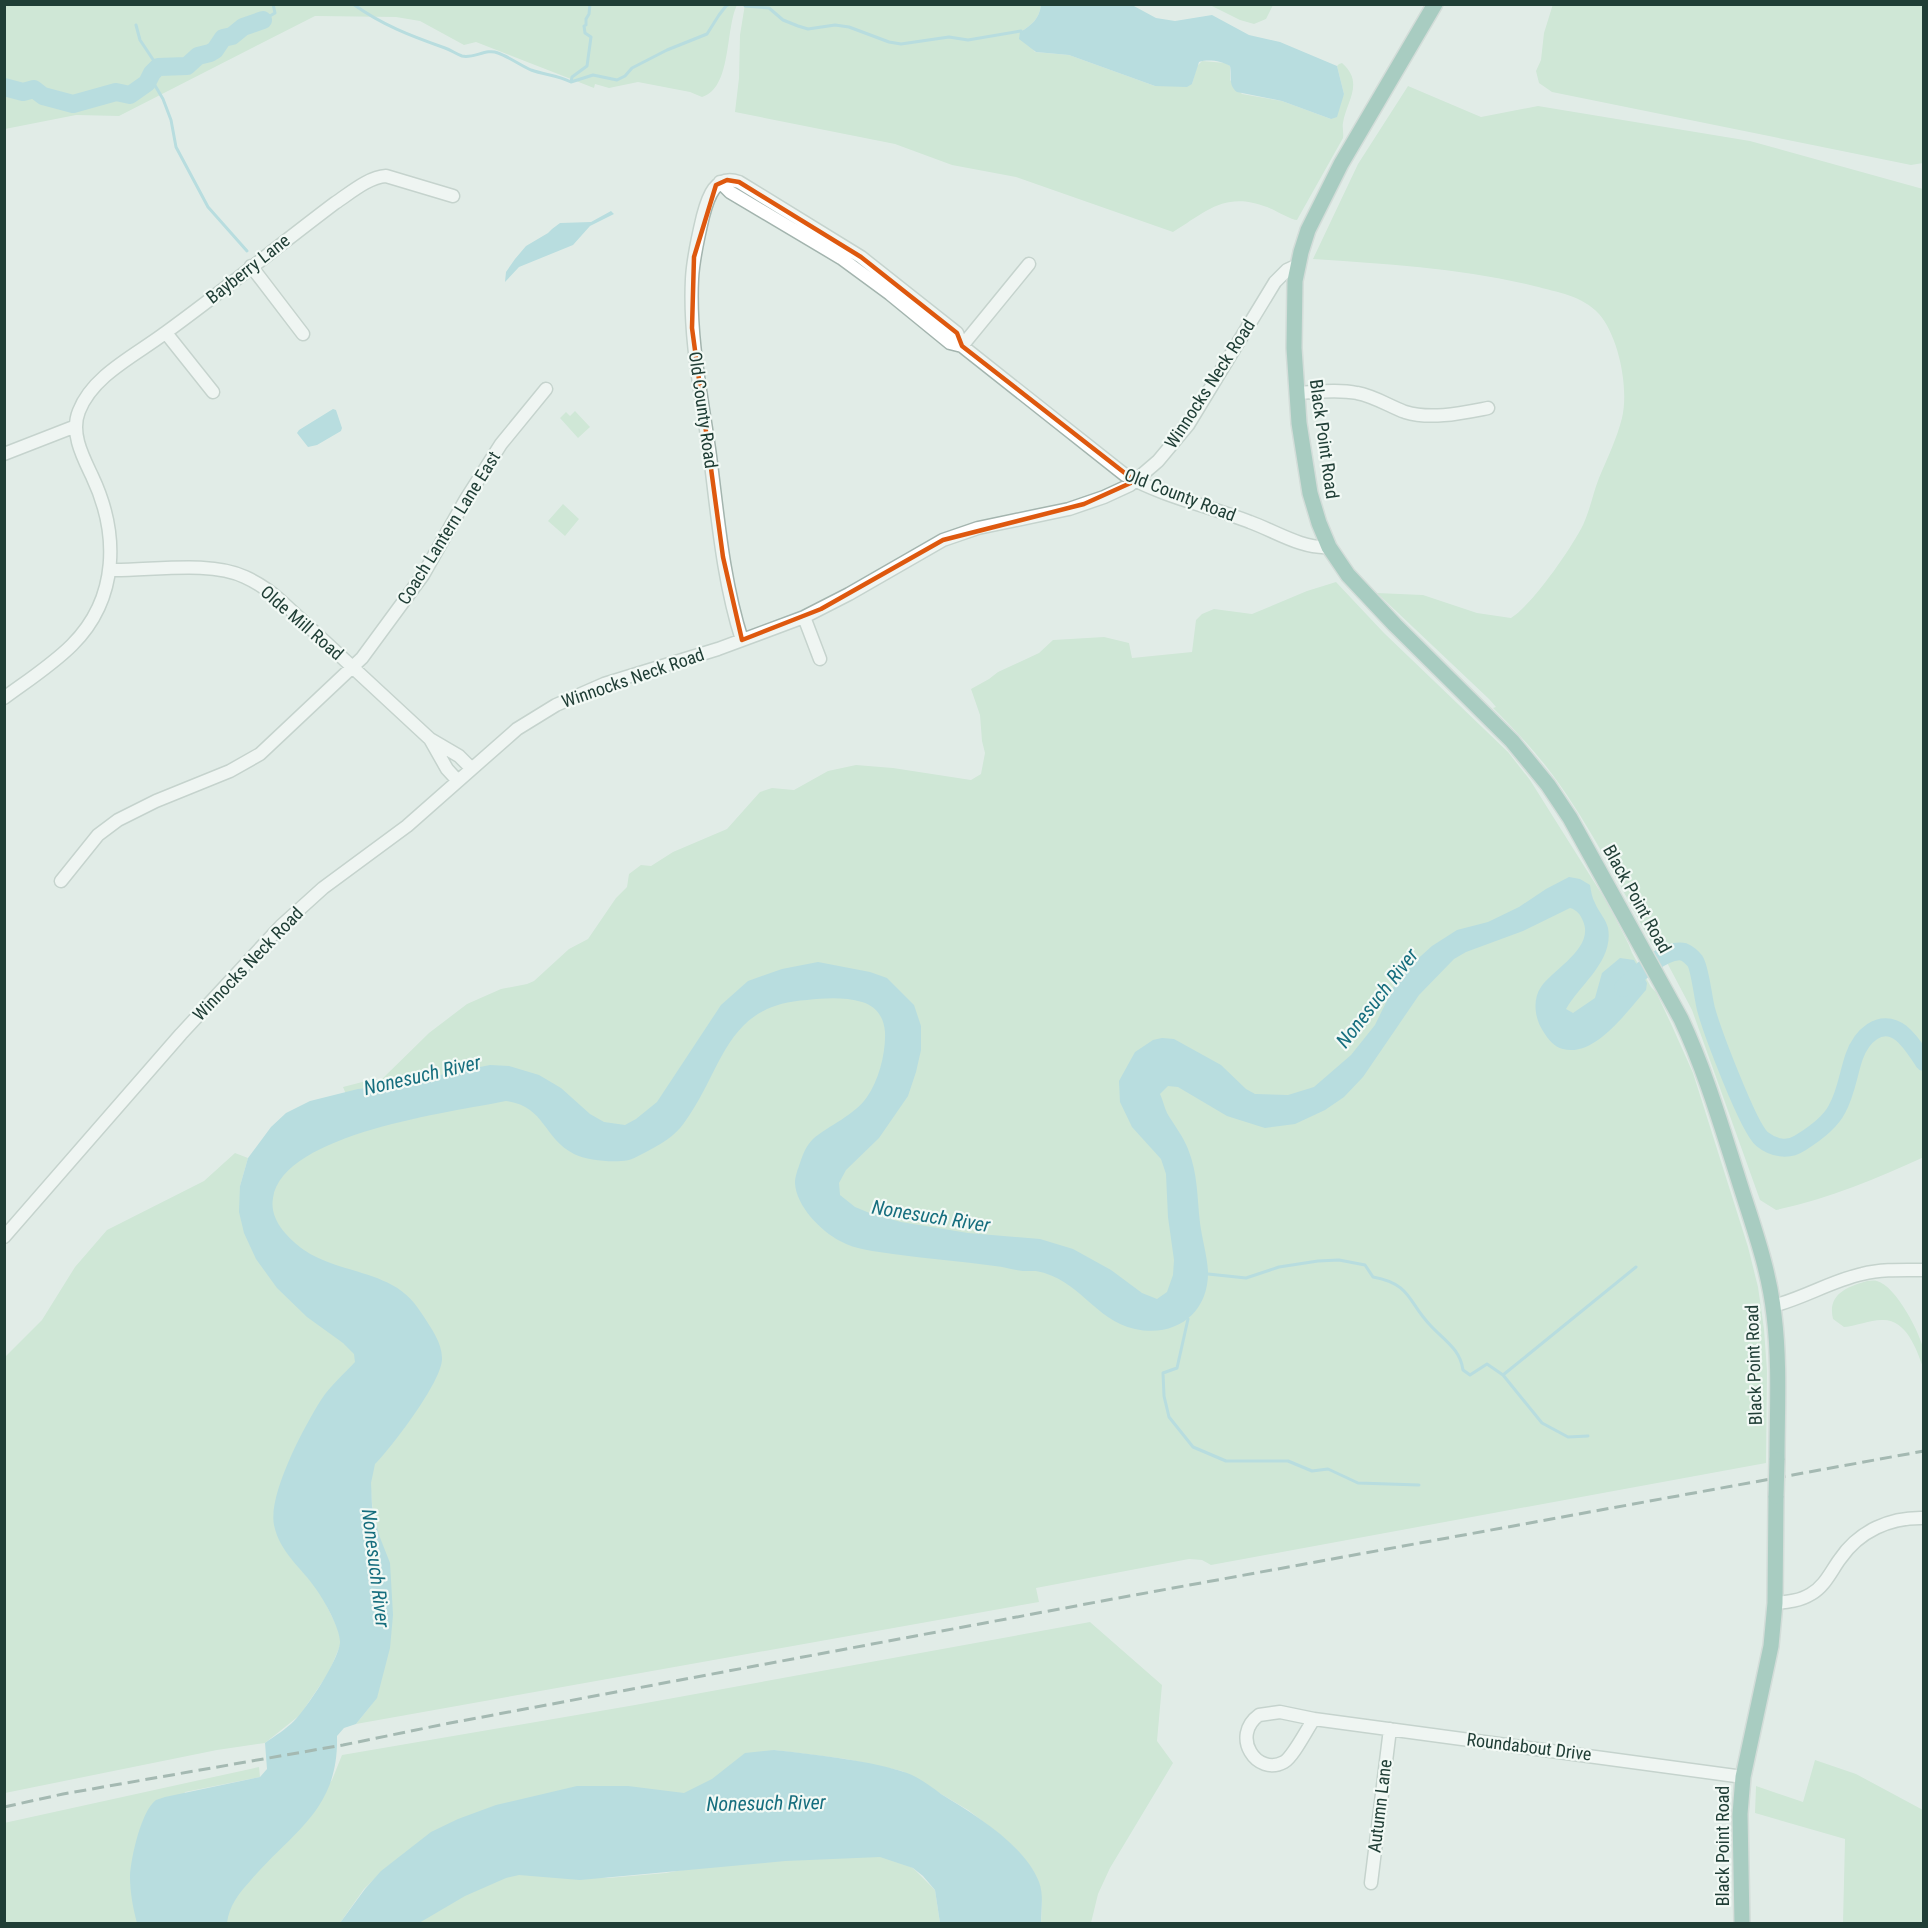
<svg xmlns="http://www.w3.org/2000/svg" width="1928" height="1928" viewBox="0 0 1928 1928" font-family="'Roboto Condensed',sans-serif">
  <style>
    .green { fill: #b8dfc2 }
    .water { fill: #85cad5 }
    .lines { fill: none; stroke-linecap: round; stroke-linejoin: round }
    .stream { stroke: #85cad5; stroke-width: 3 }
    .river { stroke: #85cad5; stroke-width: 18 }
    .minor-casing { stroke: #a3b4ae; stroke-width: 15 }
    .major-casing { stroke: #c1c9c7; stroke-width: 18 }
    .minor { stroke: #fff; stroke-width: 12 }
    .major { stroke: #62a593; stroke-width: 15 }
    .rail { stroke: #5a7a71; stroke-width: 3; stroke-dasharray: 12 6; stroke-linecap: butt }
    .major-bridge-casing { stroke: #c1c9c7; stroke-width: 18; stroke-linecap: butt }
    .major-bridge { stroke: #62a593; stroke-width: 15 }
    .marked { fill: none; stroke: #de580e; stroke-width: 4.5; stroke-linejoin: round }
    .labels { text-anchor: middle; stroke-width: 4.5; stroke-linejoin: round; paint-order: stroke }
    .street-label { font-size: 18px; fill: #203e36; stroke: #f2f9f5 }
    .water-label { font-size: 20px; font-style: italic; fill: #166e7e; stroke: #f2f9f5 }
  </style>
  <rect width="100%" height="100%" fill="#e1ece7"/>
  <path class="green" d="M745,4L1041,5C1039,19 1032,25 1020,32L1035,52L1069,55L1155,86L1192,84L1197,66L1202,61L1226,63L1230,66V80L1242,94L1282,101L1331,119L1344,94L1337,66L1339,64L1342,63C1365,83 1346,102 1343,123C1342,128 1344,133 1343,138L1297,220C1291,220 1275,210 1267,207C1225,191 1207,211 1173,232L1016,177L952,165L895,144L735,112L739,78L740,35Z
    M1553,4L1923,5V163L1911,165L1552,92L1539,83L1536,71L1541,60L1544,33Z
    M4,5L5,4L737,5C725,30 732,88 702,97L690,92L638,82L609,88L595,84L594,88L476,42L464,45L420,21L396,17L315,16L119,116L76,115L5,129Z
    M1210,5H1273L1266,19L1254,24L1240,20Z
    M1408,86L1481,117L1538,106L1750,141L1923,189L1924,1157C1876,1179 1828,1199 1776,1210L1760,1200L1692,1010L1653,936L1655,949C1622,890 1592,828 1552,774C1534,750 1514,729 1493,708L1496,707L1489,699L1377,593L1423,595L1477,613L1511,618C1532,605 1571,549 1583,525C1590,510 1593,493 1599,478C1607,459 1617,438 1622,418C1629,389 1619,337 1599,314C1583,296 1557,292 1534,286C1461,268 1387,264 1313,259L1358,164Z
    M575,411L590,427L578,438L560,418L566,412L570,416Z
    M563,504L579,519L565,536L548,521Z
    M1336,582L1384,633L1508,752L1530,780L1608,904L1629,945L1632,953L1651,987L1656,992L1672,1026L1693,1073L1748,1247L1758,1287L1764,1329L1767,1371L1766,1463L1211,1565L1202,1560L1189,1559L1036,1588L1039,1602L356,1724L372,1704L374,1525L369,1469L395,1433L307,1254L277,1230L269,1205L276,1178L312,1148L361,1130L343,1087L374,1079L381,1080L429,1033L467,1004L501,989L527,984L534,981L569,949L588,939L616,898L627,887L629,874L641,865L651,866L673,852L727,829L760,792L772,788L794,790L828,771L856,765L893,768L971,780L981,774L985,753L982,741L980,715L971,689L989,679L998,672L1039,653L1053,640L1104,637L1129,643L1132,658L1192,652L1196,620L1202,614L1214,609L1252,614L1307,591Z
    M235,1153L248,1158L240,1186L360,1355L286,1471L278,1493L302,1571L320,1592L340,1633L342,1641L329,1672L300,1715L265,1743L217,1750L5,1793L4,1358L42,1320L75,1267L107,1230L204,1181Z
    M1867,1281C1870,1281 1873,1280 1877,1281C1896,1286 1921,1334 1924,1352C1924,1357 1923,1362 1923,1367C1916,1348 1906,1319 1882,1320C1869,1320 1857,1326 1844,1327L1833,1319C1827,1294 1847,1287 1867,1281Z
    M1090,1622L1162,1685L1157,1741L1173,1763L1110,1868L1098,1894L1091,1923H1041L1042,1902L1033,1871L1016,1849L998,1833L968,1810L902,1771L846,1759L774,1750L698,1791L389,1865L364,1889L340,1923L223,1924L231,1897L332,1780L342,1755L635,1705Z
    M1815,1760L1856,1774L1923,1810V1923H1843L1845,1839L1755,1813L1756,1786L1803,1802Z
    M259,1767L260,1777L185,1792L138,1923H5L4,1823Z
    M886,1856L913,1868L935,1890L940,1923L408,1924L489,1870L608,1878L666,1873L748,1858Z"/>
  <path class="water" d="M1041,5H1132L1156,18L1175,21L1212,15L1249,35L1280,42L1337,66L1344,94L1337,117L1331,119L1282,101L1237,92C1228,85 1232,76 1230,66C1222,61 1208,59 1199,62L1192,84L1187,87L1155,86L1069,55L1036,52L1019,39L1020,32C1032,25 1039,19 1041,5Z
    M611,211L614,214L590,226L573,245L519,267L505,282L506,272L515,259L526,246L548,233L552,229L560,223L591,222Z
    M333,409L336,410L342,428L341,431L317,445L308,447L297,433L299,430Z
    M1569,877L1580,879L1590,885C1591,891 1592,898 1595,903C1598,911 1606,919 1608,928C1614,961 1580,984 1566,1009L1573,1013L1595,998L1602,973L1620,958L1634,960L1647,983L1646,990C1628,1010 1595,1058 1563,1049C1554,1047 1548,1039 1543,1031C1535,1019 1532,1000 1541,987C1553,969 1595,948 1583,921C1580,914 1577,910 1570,908L1523,931L1466,952L1454,959L1419,995L1363,1077L1344,1097L1325,1110L1295,1124L1265,1128L1227,1116L1178,1087L1168,1086L1160,1094C1163,1100 1164,1107 1167,1113C1174,1125 1183,1136 1188,1149C1198,1174 1197,1197 1200,1223C1202,1239 1207,1255 1208,1271C1209,1313 1176,1338 1135,1329C1094,1320 1080,1279 1036,1271C1032,1271 1027,1271 1023,1271C1013,1270 1005,1267 995,1266C961,1261 927,1259 893,1254C875,1251 856,1250 840,1241C821,1231 796,1206 795,1183C795,1176 798,1169 800,1163C803,1154 806,1146 813,1139C828,1126 855,1115 867,1097C879,1080 886,1052 885,1032C884,1017 876,1006 862,1002C845,997 825,998 807,1000C724,1005 724,1069 684,1123C674,1137 661,1144 646,1152C638,1156 631,1161 621,1161C607,1162 586,1160 574,1154C543,1138 545,1106 506,1101C452,1112 283,1133 273,1198C269,1220 288,1238 304,1250C330,1268 365,1270 392,1285C407,1293 415,1303 424,1317C431,1328 442,1343 442,1358C443,1380 392,1447 375,1464L371,1483L372,1506L379,1535L390,1563L393,1615L390,1648L377,1698L356,1724L344,1728L337,1736C339,1810 293,1831 251,1880C239,1893 229,1906 227,1923H137C133,1908 130,1892 130,1876C131,1858 141,1811 156,1800C159,1799 162,1798 165,1797L260,1777L267,1769L265,1743C275,1736 286,1729 294,1721C307,1708 338,1661 340,1643C341,1630 324,1600 316,1589C301,1567 280,1553 274,1525C268,1494 304,1427 321,1400C330,1386 344,1374 355,1362L354,1354L343,1343L307,1317L277,1288L256,1259L244,1233L239,1212L240,1186L248,1158L271,1127L286,1113L310,1101L358,1089L385,1086L490,1065L509,1066L539,1075L561,1088L590,1114L604,1122L625,1125L636,1119L657,1102L721,1005L748,981L782,969L818,962L870,972L887,978L914,1005L921,1026V1050L916,1072L908,1096L879,1138L846,1170L839,1183L840,1195L855,1207L872,1214L901,1222L968,1233L1040,1239L1073,1249L1111,1270L1142,1293L1157,1299L1167,1292L1173,1275L1174,1260L1168,1217L1166,1174L1161,1159L1132,1127L1120,1102L1119,1081L1135,1052L1153,1040L1162,1038L1174,1039L1221,1065L1246,1089L1255,1094L1288,1095L1314,1087L1351,1055L1375,1025L1394,986L1412,964L1432,946L1457,930L1488,922L1519,907L1546,889Z
    M774,1750C817,1755 860,1759 901,1771C916,1775 929,1785 941,1794C975,1815 1024,1844 1039,1882C1044,1895 1041,1910 1041,1923H940L935,1890L923,1876L913,1868L880,1857L785,1861L580,1880L519,1875L506,1878L465,1896L419,1923H340L365,1889L381,1871L431,1832L458,1819L496,1805L577,1786H628L684,1793L712,1779L745,1753Z"/>
  <g class="lines">
    <path class="stream" d="M353,4C382,25 411,36 445,48C451,50 456,54 462,56C474,59 486,48 498,53C509,57 520,65 531,70C545,75 558,75 571,82L593,75L617,80L625,76L632,68L667,50L707,34L719,15L726,6L730,4
      M745,6L769,8L783,20L798,26L808,29L835,25L849,27L889,42L901,44L949,37L968,40L1021,31
      M263,20L275,13L273,4
      M136,25L140,40L158,67
      M150,77L163,99L171,120L176,147L208,207L247,251
      M571,82L572,77L587,66L591,37L585,33L584,26L586,25V19L589,14L590,4
      M1208,1274L1246,1278L1279,1267L1318,1261L1339,1260L1365,1265L1373,1277C1412,1284 1408,1303 1431,1326C1445,1341 1460,1349 1463,1370L1470,1375L1487,1364L1503,1375L1542,1423L1568,1437L1588,1436
      M1188,1319L1177,1368L1163,1373L1164,1396L1169,1417L1193,1447L1226,1461H1288L1312,1471L1328,1469L1358,1483L1419,1485
      M1503,1375L1636,1267"/>
    <path class="river" d="M4,87L23,92L34,89L43,96L73,104L116,92L130,95L147,83L152,73L158,67L187,66L198,56L210,53L215,50L223,38L232,36L243,27L263,20
      M1623,988C1635,976 1666,947 1684,952C1687,953 1693,958 1695,961C1700,968 1703,998 1706,1009C1712,1031 1748,1127 1762,1139C1773,1148 1788,1151 1800,1143C1813,1135 1830,1123 1837,1109C1846,1093 1848,1075 1854,1057C1861,1037 1880,1017 1901,1033C1911,1041 1917,1052 1924,1062"/>
    <g class="minor-casing">
      <path id="minor" d="M720,182L730,192L841,258L890,294L950,343L962,346L1125,475C1164,497 1209,506 1250,522C1275,531 1302,549 1329,547
        M251,266L303,334
        M166,333L213,392
        M962,346L1029,264
        M1297,393C1316,392 1338,389 1357,393C1374,396 1389,406 1405,412C1431,420 1462,413 1488,408
        M4,454L76,426
        M110,570C150,571 210,560 245,577C258,583 270,591 280,600L430,739L459,756L471,768
        M804,617L820,659
        M742,640C723,581 718,518 710,456C702,398 689,339 692,279C693,258 698,237 703,216C708,197 715,174 739,182L861,257L957,333L962,346
        M4,698C27,681 52,665 72,645C119,598 119,533 92,476C83,457 70,433 79,411C93,375 136,355 165,333C223,291 278,246 335,203C349,194 368,177 386,176L453,196
        M430,739L447,769L458,781
        M61,881L98,835L118,820L156,801L230,771L260,754L362,658L423,575L466,499L501,444L546,389
        M4,1237L181,1034L281,926L323,888L407,826L517,729L556,705L604,684L718,649L804,617L849,594L943,540L978,528L1069,509L1104,497L1130,485L1158,461L1188,425L1275,282L1287,270L1298,265
        M1773,1306C1804,1298 1831,1281 1862,1274C1882,1269 1903,1270 1924,1270
        M1775,1603C1787,1602 1800,1601 1811,1594C1825,1586 1831,1571 1840,1559C1859,1531 1890,1517 1924,1518
        M1280,1712L1314,1719C1307,1729 1293,1757 1284,1762C1257,1777 1230,1736 1259,1715Z
        M1314,1719L1743,1777
        M1371,1883L1390,1729"/>
    </g>
    <g class="major-casing">
      <path id="major" d="M1435,4L1341,164L1308,230L1301,252L1295,281L1294,348L1299,423L1310,493L1319,523L1329,547L1348,575L1395,625L1512,741L1548,785L1570,818L1681,1019C1705,1070 1721,1125 1738,1178C1752,1223 1769,1268 1774,1315C1780,1363 1777,1412 1777,1460
        M1742,1924L1740,1814L1743,1777L1771,1646L1775,1603L1776,1496"/>
    </g>
    <use href="#minor" class="minor"/>
    <use href="#major" class="major"/>
    <path class="rail" d="M4,1807L63,1794L343,1745L445,1724L1113,1599L1924,1451"/>
    <g class="major-bridge-casing">
      <path id="major-bridge" d="M1776,1496L1777,1460"/>
    </g>
    <use href="#major-bridge" class="major-bridge"/>
  </g>
  <path d="M0 0H1928V1928H0ZM727,180L739,182L861,257L957,333L962,346L1135,481L1084,504L943,540L821,609L742,640L723,557L692,328L694,257L716,185Z" fill="#e1ece7" fill-opacity=".55" fill-rule="evenodd"/>
  <path class="marked" d="M727,180L739,182L861,257L957,333L962,346L1135,481L1084,504L943,540L821,609L742,640L723,557L692,328L694,257L716,185Z"/>
  <g class="labels">
    <g class="street-label">
      <text transform="translate(248 269) rotate(-38)" y="6">Bayberry Lane</text>
      <text transform="translate(1210 384) rotate(-57)" y="6">Winnocks Neck Road</text>
      <text transform="translate(703 410) rotate(82)" y="6">Old County Road</text>
      <text transform="translate(1324 439) rotate(82)" y="6">Black Point Road</text>
      <text transform="translate(1180 495) rotate(21)" y="6">Old County Road</text>
      <text transform="translate(449 528) rotate(-58)" y="6">Coach Lantern Lane East</text>
      <text transform="translate(302 623) rotate(41)" y="6">Olde Mill Road</text>
      <text transform="translate(633 678) rotate(-19)" y="6">Winnocks Neck Road</text>
      <text transform="translate(1637 899) rotate(61)" y="6">Black Point Road</text>
      <text transform="translate(248 964) rotate(-46)" y="6">Winnocks Neck Road</text>
      <text transform="translate(1754 1365) rotate(-92)" y="6">Black Point Road</text>
      <text transform="translate(1529 1747) rotate(7)" y="6">Roundabout Drive</text>
      <text transform="translate(1380 1806) rotate(-83)" y="6">Autumn Lane</text>
      <text transform="translate(1723 1846) rotate(-90)" y="6">Black Point Road</text>
    </g>
    <g class="water-label">
      <text transform="translate(1377 998) rotate(-52)" y="7">Nonesuch River</text>
      <text transform="translate(422 1075) rotate(-13)" y="7">Nonesuch River</text>
      <text transform="translate(931 1216) rotate(9)" y="7">Nonesuch River</text>
      <text transform="translate(376 1568) rotate(83)" y="7">Nonesuch River</text>
      <text transform="translate(766 1803) rotate(-1)" y="7">Nonesuch River</text>
    </g>
  </g>
  <rect width="1928" height="1928" fill="none" stroke="#203e36" stroke-width="12"/>
</svg>
